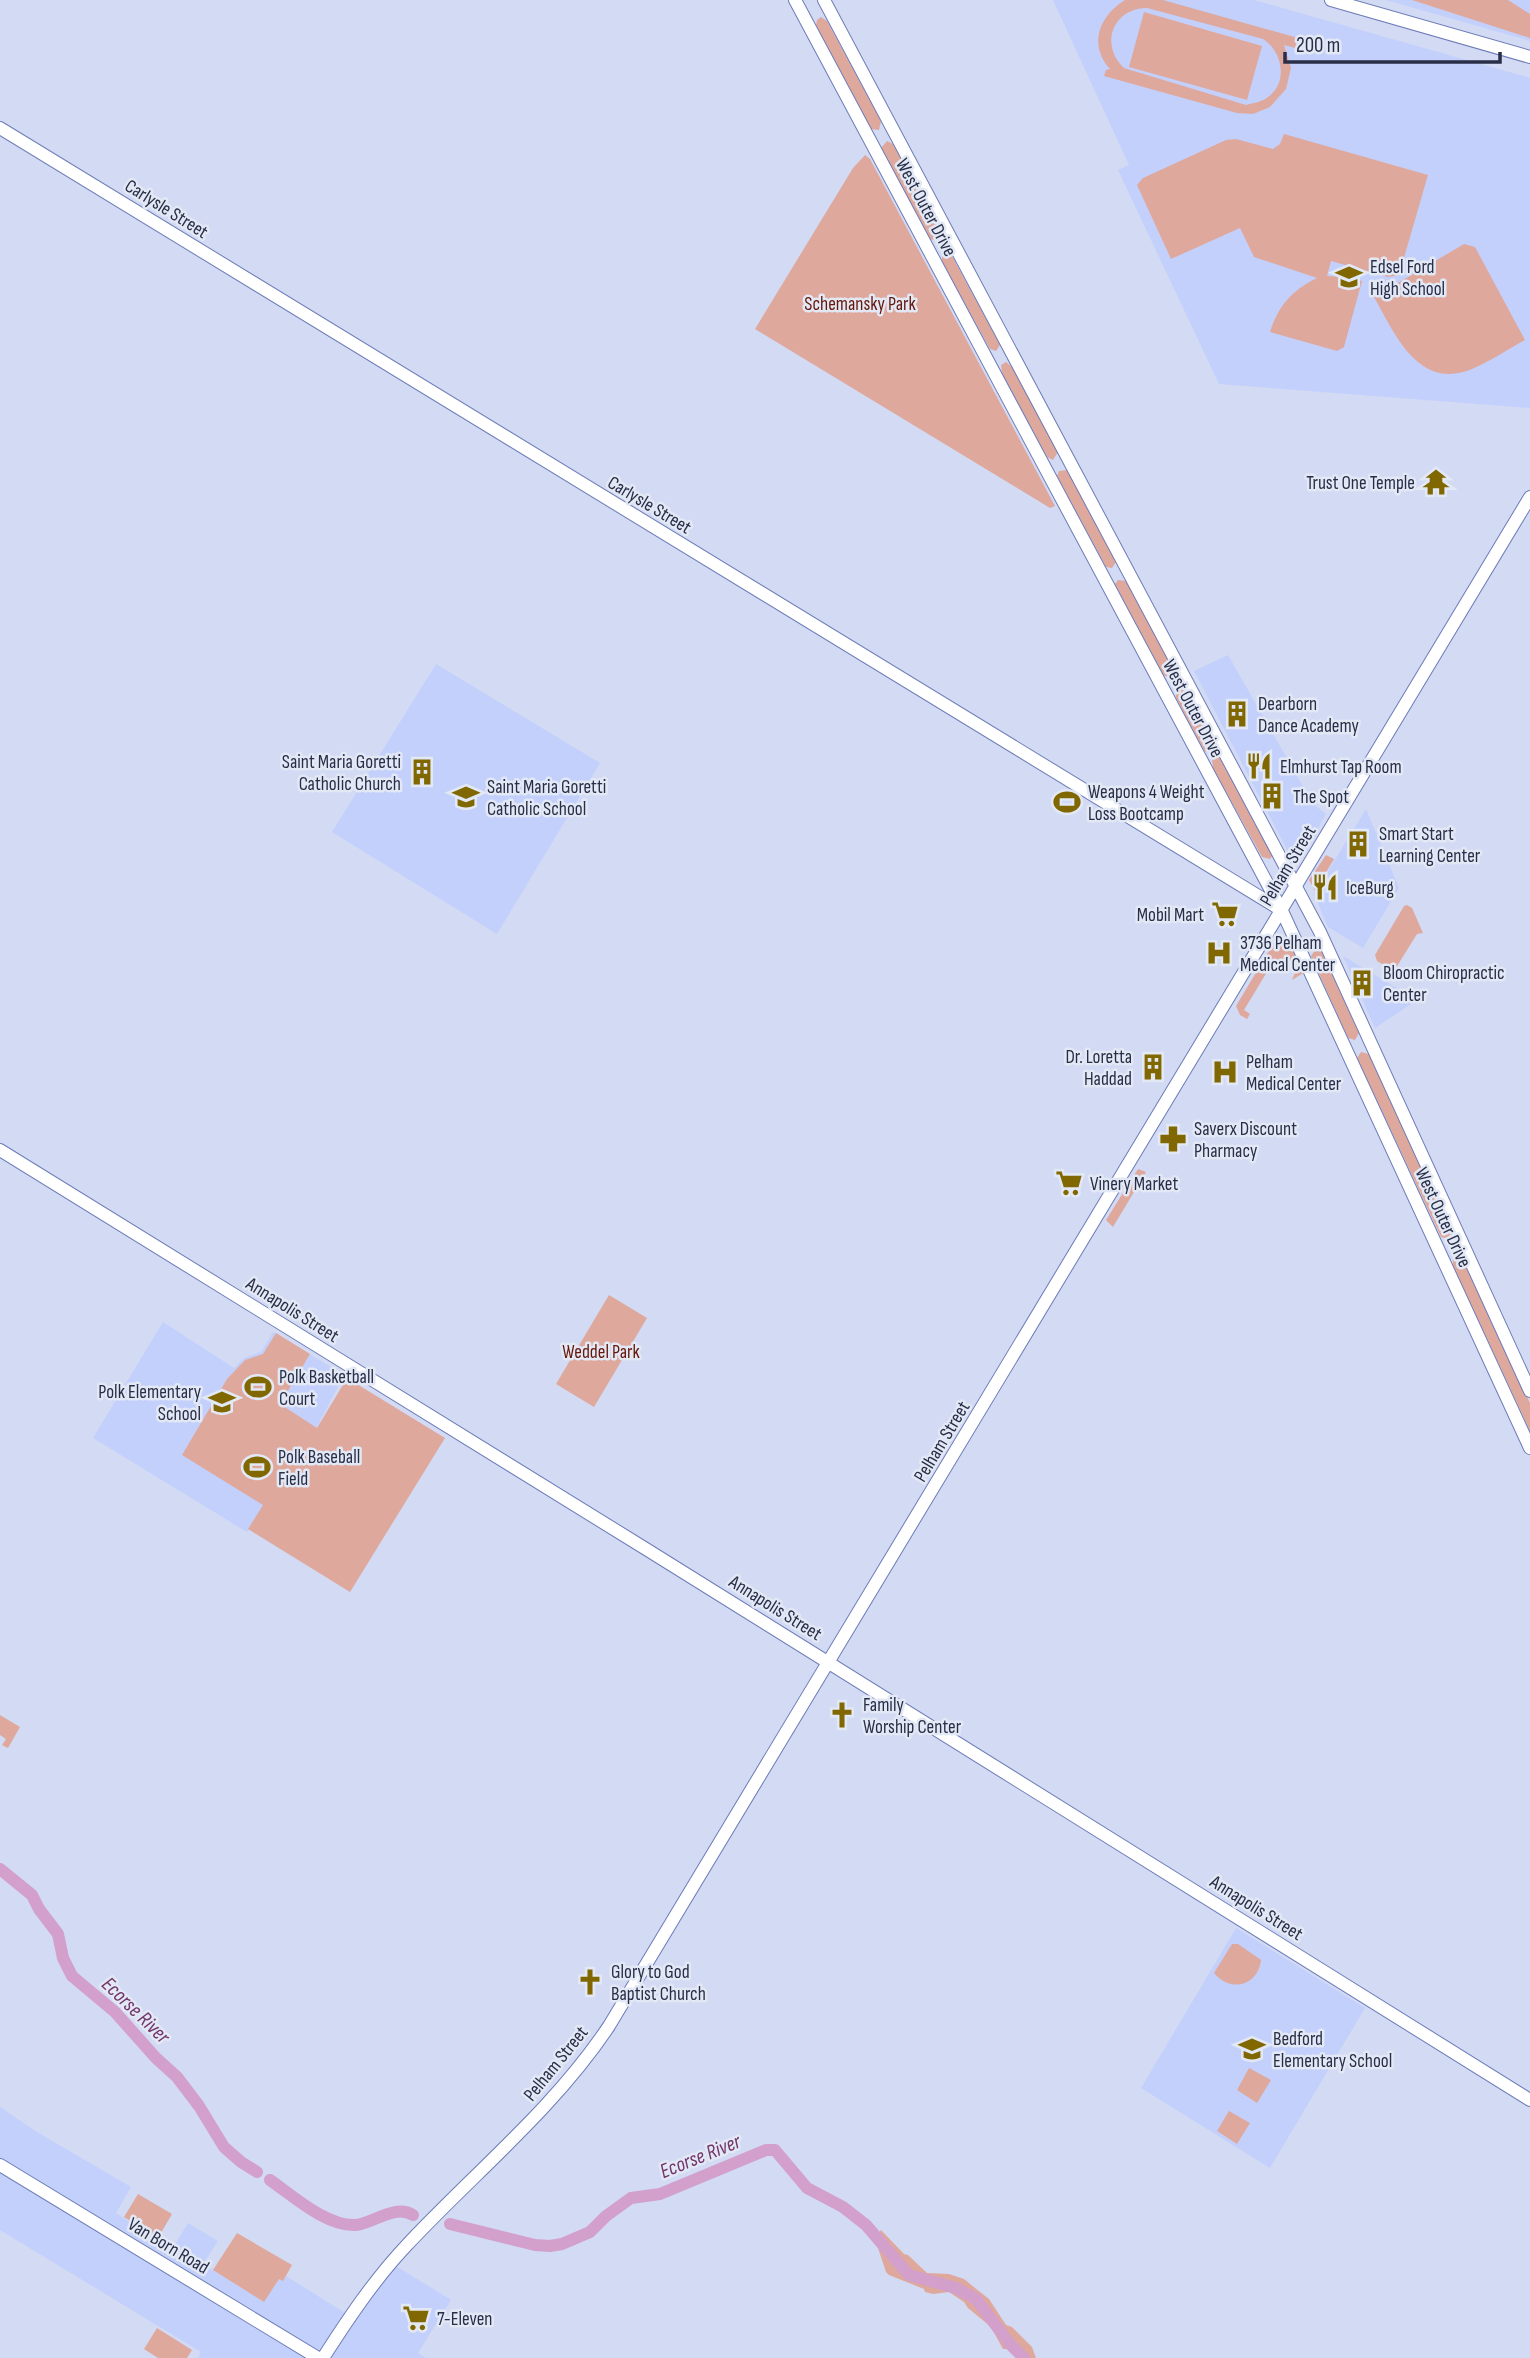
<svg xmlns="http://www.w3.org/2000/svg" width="1530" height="2358" viewBox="0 0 1530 2358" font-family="'Sofia Sans Condensed',sans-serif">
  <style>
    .built { fill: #c3d0fb }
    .green { fill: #dfa89d; fill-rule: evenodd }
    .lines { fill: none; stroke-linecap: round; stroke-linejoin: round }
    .river { stroke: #d39fcb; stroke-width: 12 }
    .secondary-casing { stroke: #6c7cb7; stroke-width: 14 }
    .secondary { stroke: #fff; stroke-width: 12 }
    .labels { text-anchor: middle; stroke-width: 5; stroke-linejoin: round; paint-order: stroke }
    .street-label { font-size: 19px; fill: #282e47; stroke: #e3e8f5 }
    .poi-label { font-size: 19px; fill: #282e47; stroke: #e3e8f5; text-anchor: start }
    .park-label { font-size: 19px; fill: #66160a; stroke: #e3e8f5 }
    .water-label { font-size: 21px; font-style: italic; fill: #73356c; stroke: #e3e8f5 }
  </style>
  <rect width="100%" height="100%" fill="#d2daf4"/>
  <path class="built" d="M1053,0H1254L1530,78V408L1219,384L1118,170L1129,165Z
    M1386,0H1530V41Z
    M1228,655L1313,804L1326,814L1304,854L1297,859H1292L1194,671Z
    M436,664L600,763L497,934L332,832Z
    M1366,809L1399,888L1363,948L1328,927L1314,894Z
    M1343,956L1417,1000L1375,1028Z
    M163,1322L234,1368L244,1358L261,1352L273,1332L344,1375L316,1429L247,1532L93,1438Z
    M1236,1928L1365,2008L1270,2168L1141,2088Z
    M0,2107L37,2132L131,2187L116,2213L160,2241L174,2246L188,2223L218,2241L203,2264L264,2301L279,2279L283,2281L286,2276L350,2316L391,2263L451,2300L418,2353L426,2358H198L201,2352L0,2230Z"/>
  <path class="green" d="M1125,0H1163L1298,38L1295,48L1284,45L1291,68L1286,89L1270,107L1253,114L1237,113L1104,76L1106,70L1110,69C1088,45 1099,16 1125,0ZM1147,8L1263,39C1282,51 1289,82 1268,97C1262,102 1253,103 1246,105L1124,68C1099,45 1113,8 1147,8Z
    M1412,0H1508L1530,14V38Z
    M1144,12L1262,46L1247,100L1129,67Z
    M821,17L827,21L881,121L879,130L871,129L816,25L817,20Z
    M1284,134L1428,175L1399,275L1388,277L1331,261L1327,276L1347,277L1362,281L1344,347L1337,351L1270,332C1279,304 1293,290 1317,278L1254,257L1240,228L1171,259L1137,185L1143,178L1226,140L1236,139L1273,149L1280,144Z
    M887,141L893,144L941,234V237L937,241L930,239L881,148Z
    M865,155L870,159L1055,506L1050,508L755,329L853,168Z
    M1464,244L1475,247L1525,340C1508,349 1491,361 1472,369C1418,391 1395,334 1374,297Z
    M944,253L952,256L1000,345L996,351L990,349L942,262V256Z
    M1006,362L1012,367L1058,452L1053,460L1047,457L1002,373L1001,365Z
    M1067,470L1116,562L1112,568L1106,567L1057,476L1059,471Z
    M1118,580L1126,581L1173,667L1175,672L1171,678L1163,675L1118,590L1115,584Z
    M1181,689L1185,691L1215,746L1205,752L1176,698V693Z
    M1220,757L1273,855L1270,859L1262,857L1213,768L1212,759Z
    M1326,855L1334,859L1315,891L1309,880Z
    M1407,905L1412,908L1423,933L1417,934L1394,971L1377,961L1375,955L1404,906Z
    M1282,936L1289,939L1305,972L1292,980L1296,970L1294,966L1284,962L1277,965L1273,962L1244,1010L1250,1014L1247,1019L1240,1015L1236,1006L1276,939Z
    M1316,949L1322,952L1359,1033L1355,1040L1348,1038L1311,956Z
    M1361,1052L1369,1054L1451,1232L1448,1239L1441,1237L1357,1058Z
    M1138,1169L1146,1172L1113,1227L1106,1220Z
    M1457,1257L1463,1259L1530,1403V1431L1453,1266V1260Z
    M609,1295L647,1318L594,1407L556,1384Z
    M276,1333L310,1354L280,1404L317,1428L347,1378L445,1438L350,1592L248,1529L263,1505L182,1455L227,1379L245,1360L263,1354Z
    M0,1715L20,1727L8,1748L2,1745L6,1739L0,1735Z
    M1232,1944H1238L1261,1960C1258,1986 1230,1993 1214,1973Z
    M1249,2068L1271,2080L1257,2103L1237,2090Z
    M1229,2111L1250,2123L1237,2144L1217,2131Z
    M138,2194L172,2214L158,2238L124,2217Z
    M881,2230L904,2254L908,2255L927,2273L949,2274L964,2279L975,2288L989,2299L1006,2325L1012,2327L1032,2347L1036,2358H1017L1007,2349H1003L991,2327L968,2308L964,2302L949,2292L933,2294L925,2292L924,2289L889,2275L886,2272L875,2239Z
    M237,2233L292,2265L283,2281L279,2279L264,2302L213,2270Z
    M157,2328L192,2350L187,2358H158L144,2349Z"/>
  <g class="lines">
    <path class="river" d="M0,1869L32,1895L39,1909L58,1934L63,1958L72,1976L115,2012L156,2058L177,2077L199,2106L224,2147L241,2162L257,2172
      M270,2180C293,2196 327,2227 356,2225C374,2223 395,2204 413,2215
      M450,2224L535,2245L550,2246L562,2244L590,2232L606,2216L631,2198L660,2194L766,2150H775L807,2188L843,2207L866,2225L909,2275L956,2288L976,2299L1010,2344L1024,2358"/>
    <g class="secondary-casing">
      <path id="secondary" d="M795,0L1282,911L1530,1448
        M824,0L1320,932L1530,1391
        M1331,0L1530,57
        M0,128L1278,908
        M0,1150L646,1549L1530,2100
        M0,2165L318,2358
        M323,2358C348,2319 374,2280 406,2246C474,2173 553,2110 609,2026L1530,497"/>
    </g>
    <use href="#secondary" class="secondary"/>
  </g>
  <defs>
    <g id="school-bare" transform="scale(2.1)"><path d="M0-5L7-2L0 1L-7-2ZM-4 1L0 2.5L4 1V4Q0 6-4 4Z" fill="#816700" stroke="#e3e8f5" stroke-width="2.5" paint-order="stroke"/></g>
    <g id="temple-bare" transform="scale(2.1)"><path d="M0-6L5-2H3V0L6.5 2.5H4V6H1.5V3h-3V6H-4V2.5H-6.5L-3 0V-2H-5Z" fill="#816700" stroke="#e3e8f5" stroke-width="2.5" paint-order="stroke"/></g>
    <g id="building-bare" transform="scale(2.1)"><path d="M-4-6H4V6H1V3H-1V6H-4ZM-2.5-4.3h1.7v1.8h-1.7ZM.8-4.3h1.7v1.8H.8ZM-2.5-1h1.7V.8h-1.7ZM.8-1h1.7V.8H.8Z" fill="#816700" stroke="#e3e8f5" stroke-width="2.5" paint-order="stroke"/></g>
    <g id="restaurant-bare" transform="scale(2.1)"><path d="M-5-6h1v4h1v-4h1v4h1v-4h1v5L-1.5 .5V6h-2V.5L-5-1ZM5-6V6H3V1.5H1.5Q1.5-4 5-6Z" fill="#816700" stroke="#e3e8f5" stroke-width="2.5" paint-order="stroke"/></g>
    <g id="stadium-bare" transform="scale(2.1)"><path d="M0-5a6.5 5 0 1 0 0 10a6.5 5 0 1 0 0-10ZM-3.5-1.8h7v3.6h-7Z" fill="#816700" stroke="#e3e8f5" stroke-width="2.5" paint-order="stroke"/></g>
    <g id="supermarket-bare" transform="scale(2.1)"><path d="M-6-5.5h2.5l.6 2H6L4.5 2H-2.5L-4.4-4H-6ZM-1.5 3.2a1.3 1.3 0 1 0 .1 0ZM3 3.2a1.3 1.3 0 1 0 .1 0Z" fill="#816700" stroke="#e3e8f5" stroke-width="2.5" paint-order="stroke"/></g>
    <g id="hospital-bare" transform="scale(2.1)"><path d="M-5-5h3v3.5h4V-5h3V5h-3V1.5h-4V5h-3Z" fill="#816700" stroke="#e3e8f5" stroke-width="2.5" paint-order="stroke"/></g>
    <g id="pharmacy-bare" transform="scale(2.1)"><path d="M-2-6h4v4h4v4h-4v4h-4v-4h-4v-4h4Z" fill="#816700" stroke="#e3e8f5" stroke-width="2.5" paint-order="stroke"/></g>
    <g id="church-bare" transform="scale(2.1)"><path d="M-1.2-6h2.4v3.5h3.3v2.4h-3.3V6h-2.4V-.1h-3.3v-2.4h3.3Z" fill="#816700" stroke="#e3e8f5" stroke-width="2.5" paint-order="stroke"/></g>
  </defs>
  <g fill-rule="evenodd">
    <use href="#school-bare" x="1349" y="277"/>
    <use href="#temple-bare" x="1436" y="482"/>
    <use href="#building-bare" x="1237" y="714"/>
    <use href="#restaurant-bare" x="1259" y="766"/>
    <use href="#building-bare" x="422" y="772"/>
    <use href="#building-bare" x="1272" y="796"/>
    <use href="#school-bare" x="466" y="797"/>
    <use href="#stadium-bare" x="1067" y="802"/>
    <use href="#building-bare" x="1358" y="844"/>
    <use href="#restaurant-bare" x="1325" y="887"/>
    <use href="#supermarket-bare" x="1225" y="914"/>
    <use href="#hospital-bare" x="1219" y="953"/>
    <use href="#building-bare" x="1362" y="983"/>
    <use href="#building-bare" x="1153" y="1067"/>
    <use href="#hospital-bare" x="1225" y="1072"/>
    <use href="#pharmacy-bare" x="1173" y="1139"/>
    <use href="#supermarket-bare" x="1069" y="1183"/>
    <use href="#stadium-bare" x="258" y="1387"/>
    <use href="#school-bare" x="222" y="1402"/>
    <use href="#stadium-bare" x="257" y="1467"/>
    <use href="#church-bare" x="842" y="1715"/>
    <use href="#church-bare" x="590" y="1982"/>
    <use href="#school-bare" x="1252" y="2049"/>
    <use href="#supermarket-bare" x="416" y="2318"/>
  </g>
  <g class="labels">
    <g class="street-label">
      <text transform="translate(927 207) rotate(62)" y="7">West Outer Drive</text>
      <text transform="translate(167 208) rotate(32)" y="7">Carlysle Street</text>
      <text transform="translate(650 504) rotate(31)" y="7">Carlysle Street</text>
      <text transform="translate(1194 708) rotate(62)" y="7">West Outer Drive</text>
      <text transform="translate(1287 865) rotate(-59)" y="7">Pelham Street</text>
      <text transform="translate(1444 1217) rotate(65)" y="7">West Outer Drive</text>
      <text transform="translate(293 1309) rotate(32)" y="7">Annapolis Street</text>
      <text transform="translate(941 1441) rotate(-59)" y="7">Pelham Street</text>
      <text transform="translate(776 1607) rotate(32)" y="7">Annapolis Street</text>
      <text transform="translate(1257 1907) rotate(32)" y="7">Annapolis Street</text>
      <text transform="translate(555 2063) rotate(-51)" y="7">Pelham Street</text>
      <text transform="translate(169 2245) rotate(31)" y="7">Van Born Road</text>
    </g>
    <g class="poi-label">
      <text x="1370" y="273">Edsel Ford<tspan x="1370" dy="22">High School</tspan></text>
      <text x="1415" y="489" text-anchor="end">Trust One Temple</text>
      <text x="1258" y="710">Dearborn<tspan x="1258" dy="22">Dance Academy</tspan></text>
      <text x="401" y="768" text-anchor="end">Saint Maria Goretti<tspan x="401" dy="22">Catholic Church</tspan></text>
      <text x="1280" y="773">Elmhurst Tap Room</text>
      <text x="487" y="793">Saint Maria Goretti<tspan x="487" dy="22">Catholic School</tspan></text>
      <text x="1088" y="798">Weapons 4 Weight<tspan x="1088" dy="22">Loss Bootcamp</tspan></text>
      <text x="1293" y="803">The Spot</text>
      <text x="1379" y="840">Smart Start<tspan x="1379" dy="22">Learning Center</tspan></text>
      <text x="1346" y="894">IceBurg</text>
      <text x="1204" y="921" text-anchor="end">Mobil Mart</text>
      <text x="1240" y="949">3736 Pelham<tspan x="1240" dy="22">Medical Center</tspan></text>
      <text x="1383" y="979">Bloom Chiropractic<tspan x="1383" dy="22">Center</tspan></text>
      <text x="1132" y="1063" text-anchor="end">Dr. Loretta<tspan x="1132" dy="22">Haddad</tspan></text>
      <text x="1246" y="1068">Pelham<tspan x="1246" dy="22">Medical Center</tspan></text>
      <text x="1194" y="1135">Saverx Discount<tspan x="1194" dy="22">Pharmacy</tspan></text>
      <text x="1090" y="1190">Vinery Market</text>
      <text x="279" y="1383">Polk Basketball<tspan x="279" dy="22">Court</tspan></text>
      <text x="201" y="1398" text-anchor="end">Polk Elementary<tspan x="201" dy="22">School</tspan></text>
      <text x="278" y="1463">Polk Baseball<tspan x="278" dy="22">Field</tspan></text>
      <text x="863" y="1711">Family<tspan x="863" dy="22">Worship Center</tspan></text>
      <text x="611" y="1978">Glory to God<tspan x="611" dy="22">Baptist Church</tspan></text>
      <text x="1273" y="2045">Bedford<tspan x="1273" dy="22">Elementary School</tspan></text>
      <text x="437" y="2325">7-Eleven</text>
    </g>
    <g class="park-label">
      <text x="860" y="310">Schemansky Park</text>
      <text x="601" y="1358">Weddel Park</text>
    </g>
    <g class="water-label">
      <text transform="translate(136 2010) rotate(44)" y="7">Ecorse River</text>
      <text transform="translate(700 2156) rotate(-22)" y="7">Ecorse River</text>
    </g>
  </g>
  <path d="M1285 52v10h215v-10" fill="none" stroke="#282e47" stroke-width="3.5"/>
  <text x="1296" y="52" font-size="21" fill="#282e47" stroke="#e3e8f5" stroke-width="5" paint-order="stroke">200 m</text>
</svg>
